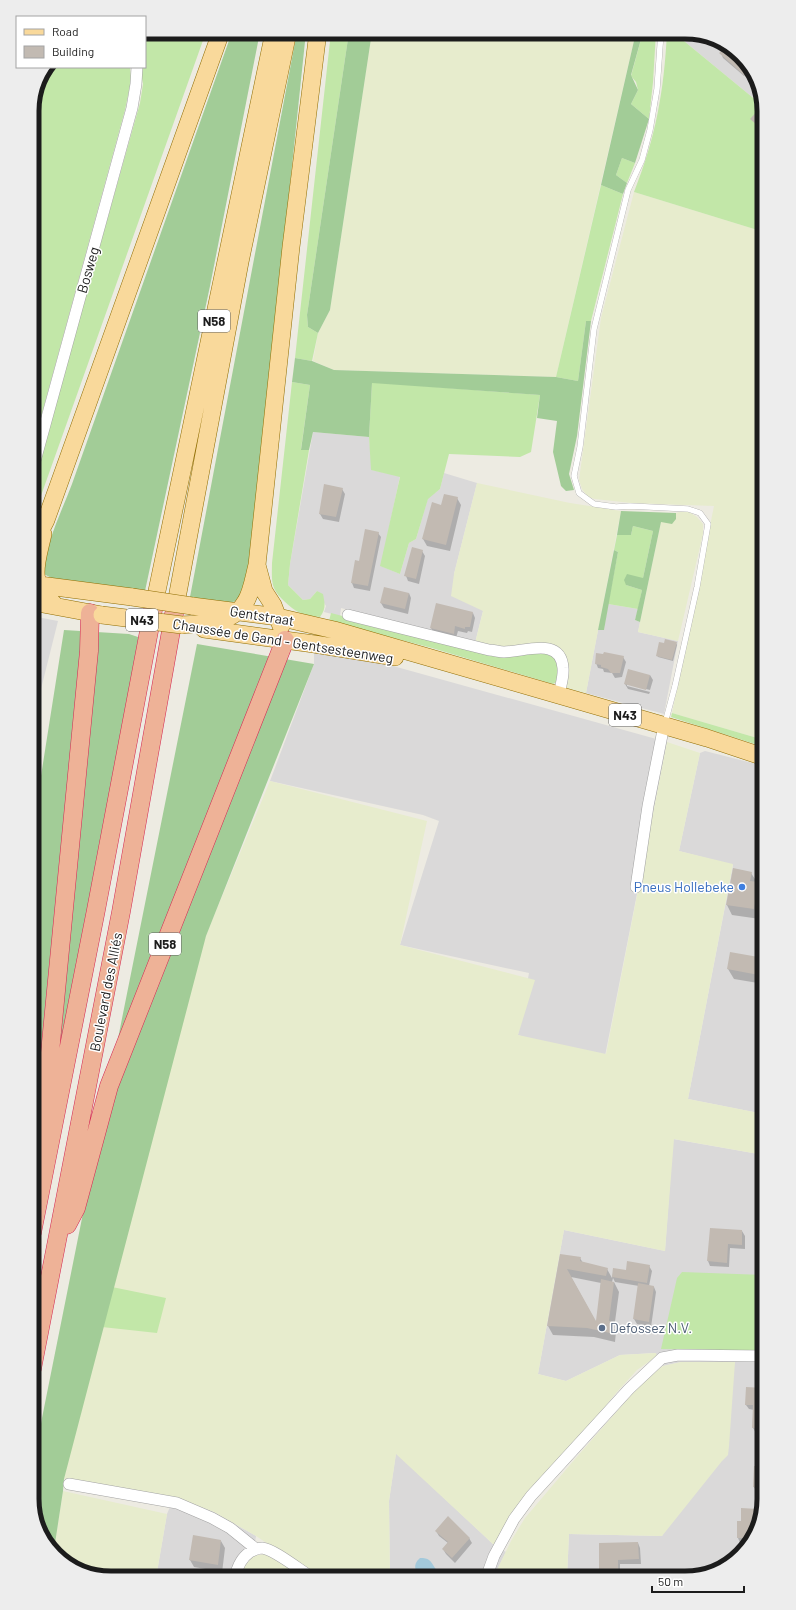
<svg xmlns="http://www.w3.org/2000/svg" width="796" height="1610" viewBox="0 0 796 1610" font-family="Barlow,sans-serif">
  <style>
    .residential { fill: #dad9d9 }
    .farmland { fill: #e7eccd }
    .grass { fill: #c2e7a8 }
    .forest { fill: #a2cc97 }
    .water { fill: #a3c9db }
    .shadow { fill: #0003; fill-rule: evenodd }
    .building { fill: #c2bab2 }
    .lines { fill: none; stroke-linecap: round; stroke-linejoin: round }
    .service-casing { stroke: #a3a3a3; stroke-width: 6 }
    .minor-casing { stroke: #a3a3a3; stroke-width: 12 }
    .primary-casing { stroke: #916e03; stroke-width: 18 }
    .trunk-casing { stroke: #d32753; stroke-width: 19 }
    .service { stroke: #fff; stroke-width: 5.5 }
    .minor { stroke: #fff; stroke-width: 11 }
    .primary { stroke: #f9d99b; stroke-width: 17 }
    .trunk { stroke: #eeb297; stroke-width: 18 }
    .primary-bridge-casing { stroke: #916e03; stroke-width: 18; stroke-linecap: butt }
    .primary-bridge { stroke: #f9d99b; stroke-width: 17 }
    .shop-dot { fill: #3f7fe0; stroke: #fff; stroke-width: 1.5 }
    .service-dot { fill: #5c6f8a; stroke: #fff; stroke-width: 1.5 }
    .labels { text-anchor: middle; stroke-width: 3; stroke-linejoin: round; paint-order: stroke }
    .shield { fill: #fff; stroke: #606060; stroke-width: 1 }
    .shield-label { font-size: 13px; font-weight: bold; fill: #1c1c1c }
    .street-label { font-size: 14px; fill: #1c1c1c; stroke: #fff }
    .shop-label { font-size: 14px; fill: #366cbe; stroke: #fff; text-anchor: end }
    .service-label { font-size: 14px; fill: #4e5e75; stroke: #fff; text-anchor: start }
    .rim { fill: none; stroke: #1c1c1c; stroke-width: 5 }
  </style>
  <rect width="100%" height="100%" fill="#edebe2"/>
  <path class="residential" d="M673,32H691L733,48L758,81L763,106Z
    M313,432L369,437L372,470L400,476L381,566L400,574L409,543L416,539L428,498L440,489L444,473L477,483L454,574L483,611L475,643L341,608L340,616L324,612L326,606L317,591L310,599L303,600L288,585L290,564Z
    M608,604L638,609L635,620L640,622L638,632L678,641L664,714L586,693L598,630H604Z
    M32,616L58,621L32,725Z
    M314,644L667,742L604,1061L518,1035L529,973L400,945L439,821L423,815L270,781L314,664Z
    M705,751L764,766V1114L688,1099L733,865L679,851L700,753Z
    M673,1139L764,1155V1499L751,1543L715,1572L685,1578H567L569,1534L662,1536L735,1362H681L663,1366L655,1353L620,1355L566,1381L538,1374L564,1230L665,1251Z
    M396,1453L494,1545L506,1552L493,1578H390L389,1501Z
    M174,1497L214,1512L256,1536L253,1556L244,1567L242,1578H156L167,1514Z"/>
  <path class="farmland" d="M372,32H636L556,377L334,370L313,361L318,333L330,310Z
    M634,192L764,232V740L672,713L714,506L631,503L595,499L588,497L582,489L579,480L601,318Z
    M477,483L570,503L621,511L586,693L565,688L514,647L483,646L475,643L483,611L451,596L454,574Z
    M683,511L689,512L697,517L703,524V534L678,641L638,632L661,522L676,519V513Z
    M667,742L700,753L679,851L733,864L688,1099L764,1114V1155L674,1139L665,1251L564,1230L538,1374L566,1381L620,1355L656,1353L657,1356L637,1370L616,1393L494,1545L396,1454L389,1501L390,1578H320L256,1536L214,1512L174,1497L64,1479L99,1311L102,1206L211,923L270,781L427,821L400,945L535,980L518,1035L606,1054Z
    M681,1362H735L729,1446L728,1455L722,1461L662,1536L569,1534L567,1578H493L511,1541L525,1518L575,1459L633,1393L654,1373L663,1366Z
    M63,1491L167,1514L156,1578H106L63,1562L54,1550Z
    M267,1554L306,1578H242L244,1567L253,1556Z"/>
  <path class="grass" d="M145,32H206L32,521V482L36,473L140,103L143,84L140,67H145Z
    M331,32H349L307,315L308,327L318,333L312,361L295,358Z
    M643,32H656L653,82L649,119L631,104L638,90L636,82L631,76Z
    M667,32H673L763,106L764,232L634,192C656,137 664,91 667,32Z
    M47,67H130L131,81L125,110L32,450V106L40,76Z
    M622,158L635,163L627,183L616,175Z
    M601,185L623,194L591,321H586L578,381L556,377Z
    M292,382L310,385L301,449L309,450L290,564L288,585L303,600L310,599L317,591L323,594C325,604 326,609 320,617C304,616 295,612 284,601C280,597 276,593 274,588C271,581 272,571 272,563Z
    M372,382L540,395L531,452L520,457L449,454L440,489L428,499L416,539L409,543L400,574L380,566L400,477L371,470L369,437Z
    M633,526L653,531L643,578L626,585L642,590L638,609L608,604L618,552L614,550L617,535H631Z
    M331,613L465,648L542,651L558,659V681L553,684L432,648L329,621Z
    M672,713L764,740V747L671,717Z
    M682,1272L764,1275V1351L661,1349L677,1278Z
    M112,1287L166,1298L157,1333L102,1327Z"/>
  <path class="forest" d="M232,32H260L210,286L145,591L53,579L44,574C43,549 63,508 72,484Z
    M297,32H306L250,568L241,599L230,603L190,597Z
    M349,32H372L330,310L318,333L308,327L307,315Z
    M636,32H643L631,75L638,90L631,104L649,119L635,163L622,158L616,175L627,183L623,194L601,185Z
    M586,321H591L577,436L569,474L574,490L566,491L561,486L553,452L557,421L537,418L540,395L372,383L369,437L313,432L309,450H301L310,385L292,382L295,358L312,361L334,370L556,377L578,381Z
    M621,511L676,513V519L672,524L661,522L640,622L635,620L642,590L626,585L624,580L627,574L643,578L653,531L633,526L631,535H617Z
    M614,550L618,552L604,630H598Z
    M64,630L129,634L147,640L96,910L32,1177V833Z
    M197,644L314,664L206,936L64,1479L63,1491L54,1550C49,1544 40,1536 38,1528C26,1492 36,1454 42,1418Z"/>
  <path class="water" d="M420,1558C429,1558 430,1560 435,1568C437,1572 441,1573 443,1578H421C415,1571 412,1565 420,1558Z"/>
  <path class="shadow" d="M727,46L741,59L758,81L759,84L746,74L744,76L723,58L721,53Z
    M342,489L345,494L339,522L323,519L320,514Z
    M457,498L461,505L450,551L427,546L423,539L442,506Z
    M378,533L381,537L370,591L354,588L352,583Z
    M422,551L425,556L419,584L408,581L406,576Z
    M409,593L411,598L408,614L384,608L381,603Z
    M473,613L475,618L472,632L468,631L467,633L458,631L456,638L434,633L431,628Z
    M676,643L677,645L673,661L658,657L657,655Z
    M623,657L626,662L622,677L615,678L612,673L604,672L603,669L598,668L596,663Z
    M650,675L653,680L650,690L627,684V686L650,692L649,694L628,689L625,684Z
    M751,873L764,893L760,919L732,915L727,905Z
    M764,959V984L734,979L728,969Z
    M742,1231L745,1236V1249L730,1248L729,1267L710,1266L708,1261Z
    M561,1255L580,1258L583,1263L607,1269L612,1278L614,1269L626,1271L649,1266L652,1271L649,1286L654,1287L656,1292L651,1327L637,1324L634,1319L639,1286L615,1282L613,1278L612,1282H614L619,1292L614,1329L616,1332L615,1342L594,1337L553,1335L548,1326ZM571,1277L601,1283L597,1324Z
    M764,1389V1497L759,1496L754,1487L758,1467V1433H756L753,1428L754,1410L749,1409L746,1405Z
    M757,1510L760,1514L751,1542L740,1543L738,1538L742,1522Z
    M436,1531L469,1538L472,1543L455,1563L446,1554L443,1549L448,1543L439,1536Z
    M221,1541L225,1548L222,1573L228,1574L230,1578H210L211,1570L194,1567L190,1560Z
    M638,1543L640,1548L641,1564H620V1576H603L600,1571Z"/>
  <path class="building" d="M726,46L738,55L758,81L754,84L719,53Z
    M763,105L764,111V131L750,119Z
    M324,484L343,488L336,517L319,514Z
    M444,494L458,497L446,545L422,539L432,502L441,505Z
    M365,529L379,532L368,586L351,583L355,560L359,561Z
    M412,547L423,550L416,579L404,576Z
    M384,587L409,593L405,609L380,603Z
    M436,603L473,612L470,627H465V629L455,626L454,634L430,628Z
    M665,639L677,642L672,660L656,656L659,642L664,643Z
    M604,652L624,656L620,673H611L608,669L601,667V665L595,664L596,653L603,654Z
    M628,669L650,675L646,690L624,684Z
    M733,868L752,872L750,881L759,882L754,909L726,905Z
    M730,952L764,958V976L727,969Z
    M710,1228L742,1230V1245L728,1244L727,1263L707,1261Z
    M560,1254L581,1257L580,1261L608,1268L606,1276L567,1269L596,1321L601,1279L614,1282L609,1321H611L610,1333L587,1328L547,1326Z
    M627,1261L650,1265L647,1283L612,1277L613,1268L626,1270Z
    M638,1283L654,1286L649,1322L633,1319Z
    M746,1387L764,1388V1428H752L753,1405H745Z
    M754,1466H764V1489L753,1487Z
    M741,1508L758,1509V1520L752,1538H737V1521H741Z
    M448,1516L470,1538L452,1558L442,1549L448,1542L435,1531Z
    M193,1535L221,1540L218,1565L189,1560Z
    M638,1542L639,1559L618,1560V1571L599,1572V1543Z"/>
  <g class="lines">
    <g class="service-casing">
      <path id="service" d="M661,32L657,89L650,130L642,160L628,190L594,329L580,447L574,476L579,493L594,504L616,507L630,506L688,509L700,513L708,524L697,587L675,686L665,723"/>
    </g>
    <g class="minor-casing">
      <path id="minor" d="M32,472L132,108L136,84L137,67
        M348,615L489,650C494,650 499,652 504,652C524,652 561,636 563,668C564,677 560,687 559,696
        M636,887L648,806L664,725
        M69,1484L177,1503L212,1518L230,1528L256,1549
        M235,1578C237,1567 241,1558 250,1552C254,1550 257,1548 262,1548C274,1549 301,1571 313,1578
        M486,1578L494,1556L514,1519L531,1496L629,1389L662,1358L678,1355L764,1356"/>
    </g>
    <g class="primary-casing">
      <path id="primary" d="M43,534C36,566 27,582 56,606
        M32,547L46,520L221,32
        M257,565L264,591L273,605L281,626
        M32,584L132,597
        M32,602L102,615
        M192,606L278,617L334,630L707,738L764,757
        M153,610L274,32
        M174,614L240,262L288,32
        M182,625C205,623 234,624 246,601C252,591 254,576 257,565L291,247L318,32
        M204,629L314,644L395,657"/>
    </g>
    <g class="trunk-casing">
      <path id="trunk" d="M36,1161L49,1063L89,651L90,613
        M67,1225L76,1208L109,1086L285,640
        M32,1233L96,910L153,610
        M32,1369L121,912L174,614"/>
    </g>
    <use href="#service" class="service"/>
    <use href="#minor" class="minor"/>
    <use href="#primary" class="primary"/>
    <use href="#trunk" class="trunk"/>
    <g class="primary-bridge-casing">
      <path id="primary-bridge" d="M132,597L192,606
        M102,615L182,625"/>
    </g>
    <use href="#primary-bridge" class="primary-bridge"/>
  </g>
  <circle class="shop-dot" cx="742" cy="887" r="4"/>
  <circle class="service-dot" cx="602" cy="1328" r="4"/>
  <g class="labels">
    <g class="shield">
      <rect x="198" y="310" width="32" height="22" rx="3"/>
      <rect x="126" y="609" width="32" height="22" rx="3"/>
      <rect x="609" y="704" width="32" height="22" rx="3"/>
      <rect x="149" y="933" width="32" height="22" rx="3"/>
    </g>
    <g class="shield-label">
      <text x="214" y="326">N58</text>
      <text x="142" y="625">N43</text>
      <text x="625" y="720">N43</text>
      <text x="165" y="949">N58</text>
    </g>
    <g class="street-label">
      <text transform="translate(88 270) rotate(-74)" y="5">Bosweg</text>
      <text transform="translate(262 616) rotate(9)" y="5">Gentstraat</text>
      <text transform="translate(283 641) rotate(9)" y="5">Chaussée de Gand - Gentsesteenweg</text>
      <text transform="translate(106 992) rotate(-79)" y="5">Boulevard des Alliés</text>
    </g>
    <g class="shop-label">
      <text x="734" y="892">Pneus Hollebeke</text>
    </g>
    <g class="service-label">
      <text x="610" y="1333">Defossez N.V.</text>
    </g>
  </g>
  <path d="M0 0H796V1610H0ZM111 39H685A72 72 0 0 1 757 111V1499A72 72 0 0 1 685 1571H111A72 72 0 0 1 39 1499V111A72 72 0 0 1 111 39Z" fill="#ededed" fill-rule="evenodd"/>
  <path class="rim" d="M111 39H685A72 72 0 0 1 757 111V1499A72 72 0 0 1 685 1571H111A72 72 0 0 1 39 1499V111A72 72 0 0 1 111 39Z"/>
  <rect x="16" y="16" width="130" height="52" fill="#ffffff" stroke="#a4a4a4"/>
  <rect x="24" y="29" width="20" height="6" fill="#f9d99b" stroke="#a4a4a4"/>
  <text x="52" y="36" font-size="12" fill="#1c1c1c">Road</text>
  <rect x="24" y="46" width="20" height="12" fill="#c2bab2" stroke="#a4a4a4"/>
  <text x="52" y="56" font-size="12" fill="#1c1c1c">Building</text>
  <path d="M652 1586v6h92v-6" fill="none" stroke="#1c1c1c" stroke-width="2"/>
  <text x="658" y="1586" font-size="12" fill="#1c1c1c" stroke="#ffffff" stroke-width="3" paint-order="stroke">50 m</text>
</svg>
